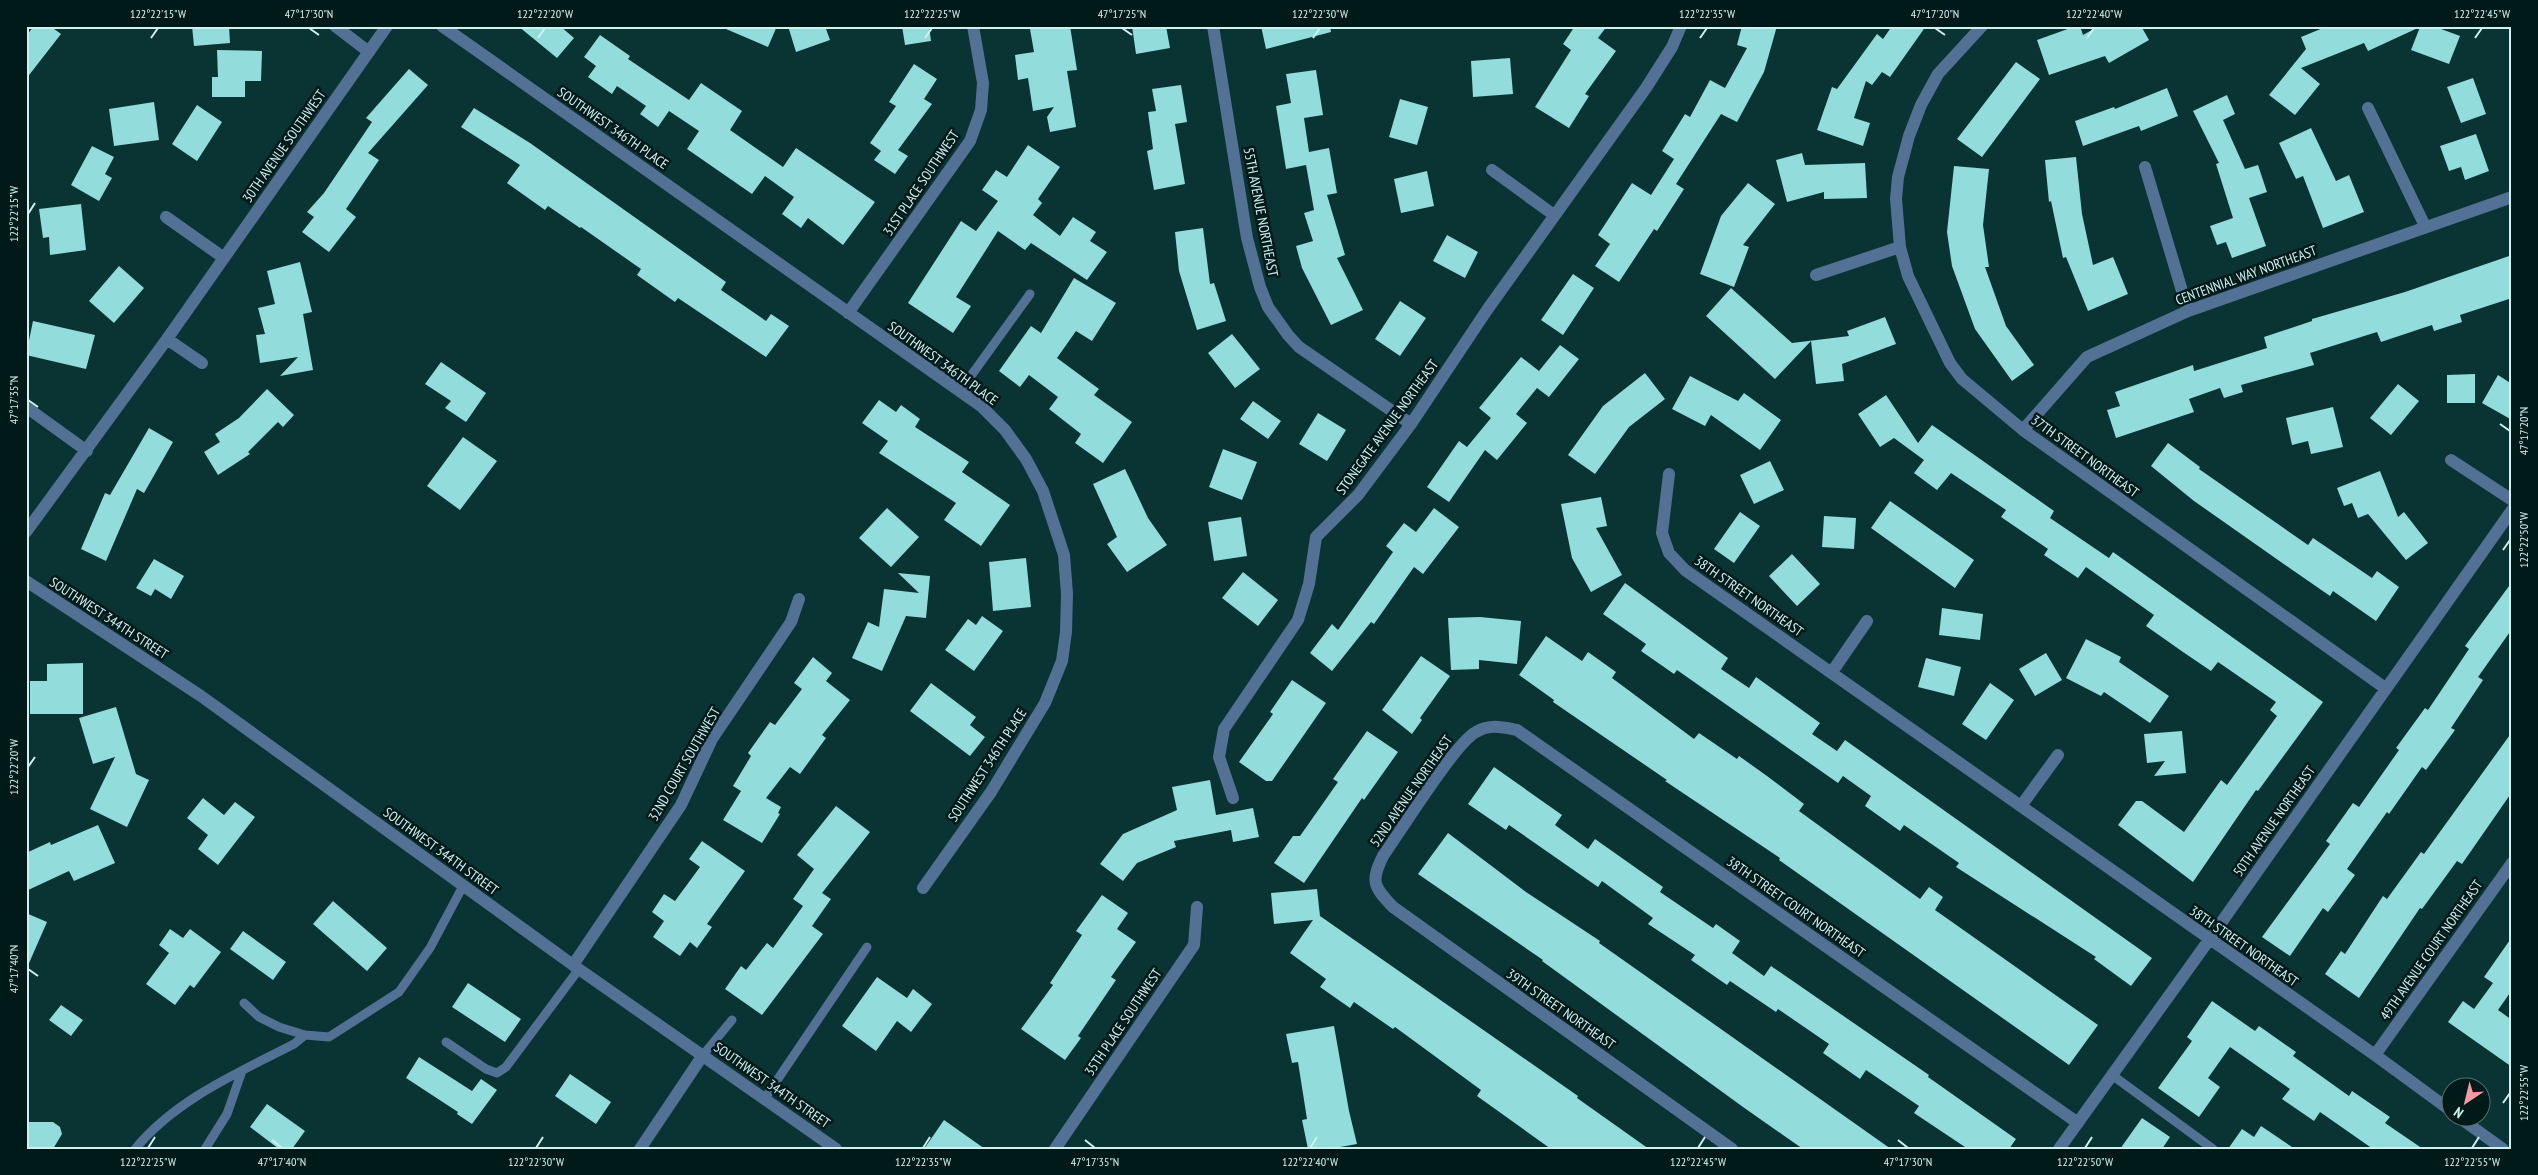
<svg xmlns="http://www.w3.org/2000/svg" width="2538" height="1175" viewBox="0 0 2538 1175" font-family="'PT Sans Narrow',sans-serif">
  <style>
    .building { fill: #92dcdb }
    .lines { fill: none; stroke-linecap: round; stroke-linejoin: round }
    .service { stroke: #537095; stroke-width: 9 }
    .minor { stroke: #537095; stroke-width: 12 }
    .tertiary { stroke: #537095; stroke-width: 12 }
    .ticks { fill: none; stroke: #cff2f1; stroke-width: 2 }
    .labels { text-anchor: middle; stroke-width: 5; stroke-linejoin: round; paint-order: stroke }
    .street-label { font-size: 14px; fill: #cff2f1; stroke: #001a1a }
    .neatline { fill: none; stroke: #cff2f1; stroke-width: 2 }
    .ticks-label { font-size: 12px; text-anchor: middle; fill: #cff2f1 }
  </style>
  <rect width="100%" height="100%" fill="#0a3333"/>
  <path class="building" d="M34,26H50L61,34L26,79V36Z
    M192,26H229L230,43L194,46Z
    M518,26H560L574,38L557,58Z
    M719,26H777L768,47Z
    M788,26H825L830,40L796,52Z
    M902,26H929L931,41L905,45Z
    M1045,26H1070L1077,70L1067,71L1076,127L1050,132L1047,117L1054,107L1033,111L1028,78L1018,80L1015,55L1034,52L1030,29Z
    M1132,26H1166L1170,48L1136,54Z
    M1261,26H1330L1331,32L1266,49Z
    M1575,26H1607L1598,38L1616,51L1585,94L1589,96L1569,128L1535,107L1571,50L1563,44Z
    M1742,26H1777L1764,72L1737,122L1721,114L1676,184L1684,189L1657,231L1654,229L1619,282L1595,266L1610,244L1598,235L1632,183L1651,195L1674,159L1662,151L1685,114L1690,117L1710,80L1725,88L1747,48L1737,45Z
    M1892,26H1926L1890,77L1882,72L1872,85L1866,81L1854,118L1870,123L1863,146L1817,130L1832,87L1837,89L1877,34L1883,39Z
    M2076,26H2080L2083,35L2099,26H2141L2149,40L2109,63L2105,56L2049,75L2037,40Z
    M2328,26H2433L2460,36L2449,64L2411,50L2420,27L2368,51L2364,43L2301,68L2320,84L2295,115L2269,95L2306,49L2301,37Z
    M600,35L630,56L628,59L689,100L701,83L742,111L730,130L783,167L796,148L875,202L843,245L808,218L801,228L782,214L794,197L765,176L752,194L687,149L699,131L669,111L658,127L640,114L646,106L617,86L612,94L588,77L596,66L584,57Z
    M217,50L262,51L261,81H245V97H212V77H218Z
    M1510,58L1513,94L1473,97L1471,61Z
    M2016,62L2040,79L1982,157L1957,139Z
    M914,64L937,79L924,99L932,104L898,150L908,156L895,174L874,160L881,151L870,143L896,106L889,102Z
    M409,69L428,85L368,153L379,160L346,209L356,217L329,252L302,232L314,217L307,212L324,193L372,122L366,118Z
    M1316,70L1323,115L1304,118L1309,152L1329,148L1337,193L1327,195L1345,255L1337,258L1363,310L1331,325L1302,268L1296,246L1313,241L1304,213L1314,210L1306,165L1286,169L1276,106L1291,103L1286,74Z
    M2473,78L2486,114L2461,123L2447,87Z
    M1181,85L1187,122L1175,124L1185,184L1154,190L1147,151L1153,149L1148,112L1156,111L1152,89Z
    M2167,88L2178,116L2141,131L2139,126L2083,146L2075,121L2114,107L2115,109Z
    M2227,95L2235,114L2223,120L2245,169L2258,165L2267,192L2249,198L2266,246L2232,258L2226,242L2217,245L2210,226L2233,218L2216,164L2219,163L2193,111Z
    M1400,99L1428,107L1417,145L1389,137Z
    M154,102L159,140L114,146L109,109Z
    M197,105L222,122L197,161L172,144Z
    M474,108L530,143L726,282L721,290L766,321L771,314L789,326L766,357L678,298L675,302L637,275L641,269L581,227L580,228L548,206L545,210L507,183L520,165L461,127Z
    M2311,128L2336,181L2349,175L2364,212L2323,228L2303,176L2296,179L2279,143Z
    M2476,134L2489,171L2465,180L2461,167L2449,171L2440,146Z
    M1028,145L1060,167L1038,199L1042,203L1033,215L1060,236L1073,217L1096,232L1090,241L1107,252L1087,280L1031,243L1025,250L998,231L956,297L971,306L953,333L908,303L961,221L976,231L998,201L982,190L996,170L1007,177Z
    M92,146L114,157L105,174L112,178L99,201L71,185Z
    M1802,153L1805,165L1865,163L1867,198L1824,199V192L1787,202L1776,160Z
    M2076,157L2082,214L2093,265L2113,257L2128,294L2088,311L2066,257L2063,258L2051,201L2049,202L2045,160Z
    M1954,166L1989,169L1983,225L1989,267H1985L2006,326L2034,365L2012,381L1975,329L1952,266L1947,232Z
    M1427,171L1434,206L1401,213L1394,179Z
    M1748,183L1775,204L1743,245L1749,247L1734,287L1700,274L1721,216Z
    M81,204L86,250L50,255L49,237L43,238L39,209Z
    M1203,228L1210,284L1214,283L1226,321L1197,330L1179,271L1175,232Z
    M1447,235L1478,252L1465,278L1433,261Z
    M2512,255V298L2460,315L2462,322L2434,331L2432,325L2381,342L2377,332L2310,353L2314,365L2241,385L2243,392L2224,398L2220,388L2189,399L2194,412L2116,438L2107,410L2120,406L2115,392L2193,365L2194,371L2267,348L2264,337L2312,321V319L2405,292Z
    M300,262L312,312L303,314L313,370L280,376L298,357L260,363L256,335L265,334L258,308L275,304L267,271Z
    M119,266L144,288L114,323L89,301Z
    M1573,274L1594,288L1563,335L1541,320Z
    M1074,278L1116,303L1092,341L1076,331L1057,358L1099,389L1094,395L1132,422L1103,463L1075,443L1081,434L1049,409L1058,397L1029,375L1020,387L999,371L1031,326L1041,333Z
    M1731,288L1792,343L1849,336L1847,331L1885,317L1896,344L1842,364L1844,381L1816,384L1811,341L1775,379L1706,316Z
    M1400,301L1426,318L1400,356L1375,339Z
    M33,321L95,335L86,369L26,355Z
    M1232,334L1260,369L1235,388L1208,353Z
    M1560,345L1579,359L1549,397L1537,388L1516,414L1527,423L1497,460L1485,450L1449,502L1427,487L1459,441L1467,447L1491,418L1479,408L1521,357L1539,371Z
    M441,362L486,393L466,422L445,408L451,401L425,384Z
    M1645,373L1665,399L1629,427L1595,474L1568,455L1603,406Z
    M2475,374V403H2447V375Z
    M2498,375L2512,384V420L2482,403Z
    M1690,376L1738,401L1744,393L1781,420L1760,450L1711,415L1705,426L1672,409Z
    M2398,384L2419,401L2391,435L2370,418Z
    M267,389L294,415L283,427L278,422L248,452L250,454L218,475L204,452L220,442L215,434L239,418Z
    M1886,395L1918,443L1932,425L2054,511L2050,518L2109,558L2113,552L2323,702L2258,791L2256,790L2193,882L2118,825L2136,801H2142L2184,832L2221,780L2227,785L2277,716L2270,710L2276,702L2218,662L2211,671L2183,652L2146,626L2154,615L2086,567L2078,578L2044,555L2048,549L2001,517L2006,510L1951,473L1937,490L1914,473L1924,460L1894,438L1880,447L1858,414Z
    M879,400L896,412L901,405L920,419L915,427L969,462L962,472L1010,505L981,546L944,520L956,503L879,453L888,441L862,423Z
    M1253,401L1281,421L1268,439L1240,419Z
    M2333,407L2343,447L2311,454L2308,441L2292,445L2286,418Z
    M1318,413L1346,430L1327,461L1299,444Z
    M149,428L173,442L144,493L137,489L106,561L81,549L105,493L110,495Z
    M463,437L497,461L460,510L427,486Z
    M2168,443L2200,467L2199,469L2308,545L2313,538L2372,578L2377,571L2399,587L2376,621L2333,591L2330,596L2291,569L2194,501L2151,466Z
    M1223,449L1257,462L1242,500L1209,487Z
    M1770,461L1784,490L1754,504L1740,475Z
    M1125,469L1148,518L1167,545L1127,572L1107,544L1117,537L1093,484Z
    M2380,471L2398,517L2404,512L2428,543L2406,560L2368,514L2358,518L2352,503L2344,506L2337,488Z
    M1601,497L1607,526L1596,528L1622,575L1591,592L1572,558L1561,504Z
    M1890,501L1974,560L1955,588L1871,528Z
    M887,508L919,537L891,567L859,538Z
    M1434,508L1459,527L1423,574L1414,567L1374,624L1371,622L1332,671L1310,653L1332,624L1338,630L1393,552L1386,546L1404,523L1416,532Z
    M1740,512L1760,526L1734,563L1714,549Z
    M1824,516L1856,518L1854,549L1822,547Z
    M1241,517L1247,556L1214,561L1208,522Z
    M1792,554L1820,584L1797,606L1769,576Z
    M1026,558L1031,607L993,611L989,562Z
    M154,559L184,576L171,599L155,589L151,596L136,588Z
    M1243,572L1278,600L1258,626L1222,598Z
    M898,573L930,576L926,618L906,616L882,671L852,658L868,622L879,627L884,589L919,593Z
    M2512,582V629L2478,677L2483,680L2451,728L2455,730L2426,770L2422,767L2389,814L2387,812L2347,869L2355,875L2328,912L2323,908L2290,956L2262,937L2330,844L2326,841L2353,803L2359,807L2399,750L2396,748L2425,708L2428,710L2469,649L2465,646Z
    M1625,583L1728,658L1721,669L1749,688L1756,677L1820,723L1812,734L1837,751L1845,740L2152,958L2131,986L2094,959L2096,957L1956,867L1959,863L1904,825L1900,831L1865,806L1871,796L1843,776L1838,783L1677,670L1674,674L1641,651L1646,644L1603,614Z
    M1942,608L1983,614L1980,640L1939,635Z
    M982,616L1003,631L974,671L945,650L968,619L976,625Z
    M1480,617L1521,621L1517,664L1479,660V669L1451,670L1448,618Z
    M1546,636L1582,661L1588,652L1616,672L1612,678L1694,739L1699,733L1737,759L1739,756L1767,776L1804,804L1799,811L1920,899L1929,887L1943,897L1935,910L2098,1025L2069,1065L1779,860L1780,858L1665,781L1667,780L1553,702L1554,700L1519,675Z
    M2086,639L2121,657L2119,662L2169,696L2150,723L2104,692L2101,696L2066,678Z
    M2046,653L2062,680L2035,696L2019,669Z
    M1421,656L1450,676L1420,718L1422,720L1412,734L1382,710Z
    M813,657L832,673L826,681L850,700L822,735L826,738L800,774L790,767L766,798L781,807L778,813L780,814L762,843L723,820L741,791L733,786L751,756L748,753L770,722L775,725L802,689L794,683Z
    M1926,658L1961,667L1954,696L1918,687Z
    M83,663V714H30V681H47V664Z
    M1292,680L1326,703L1272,781H1266L1239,762L1273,714L1270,712Z
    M931,683L976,717L970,725L985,737L970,756L910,711Z
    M1990,683L2014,700L1986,740L1962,724Z
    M116,707L136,774L149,780L127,827L90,809L115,757L93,764L79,718Z
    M1367,731L1398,752L1364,800L1362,798L1304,883L1274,863L1293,836H1300L1338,782L1333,779Z
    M2182,731L2186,773L2154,776L2165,761L2147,763L2144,734Z
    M2512,732V792L2462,864L2457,861L2422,909L2420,908L2359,998L2325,974L2341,951L2345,954L2383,896L2387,899L2421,852L2424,854Z
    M1494,767L1562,815L1555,825L1588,849L1595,839L1663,887L1660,892L1713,928L1716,924L1740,941L1732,953L1764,976L1771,966L1929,1075L1928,1077L2016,1139L2009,1149H1968L1914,1113L1919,1106L1866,1070L1860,1079L1823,1053L1829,1044L1778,1009L1776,1012L1730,981L1727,985L1691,960L1695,955L1648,924L1653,918L1602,881L1598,887L1509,825L1506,830L1468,804Z
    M1210,780L1216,815L1253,808L1259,837L1233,842L1231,830L1174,841L1176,847L1137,863L1123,881L1100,864L1123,834L1177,810L1172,787Z
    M203,798L224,815L235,802L255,817L218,865L198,849L208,835L187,818Z
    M836,806L870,832L822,893L831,899L812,926L823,934L762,1015L725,989L741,966L746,970L767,943L773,948L803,906L793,899L814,869L797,855Z
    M98,825L115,863L74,881L69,871L26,891V853L50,842L51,845Z
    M1448,833L1526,892L1600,941L1599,943L1891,1149H1803L1743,1107L1542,961L1543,960L1418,874Z
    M702,841L745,871L707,924L712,927L697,948L690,942L680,956L653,937L664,921L652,912L664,894L675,901L700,867L689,859Z
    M1317,889L1320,916L1578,1096L1577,1098L1649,1149H1551L1477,1096L1481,1090L1395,1027L1393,1029L1354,1002L1350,1008L1320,987L1326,979L1290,953L1313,920L1274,924L1271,893Z
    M1102,895L1128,913L1117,929L1136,942L1111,977L1116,980L1078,1036L1081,1038L1065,1060L1021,1029L1053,985L1050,983L1082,935L1076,931Z
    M333,901L387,948L367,971L313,924Z
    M26,913L47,922L26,970Z
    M170,929L183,938L190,929L221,952L194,988L190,985L175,1005L146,984L169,953L159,945Z
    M243,931L286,962L273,980L230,949Z
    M2512,937V990L2498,1010L2512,1020V1067L2448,1022L2463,1001L2474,1009L2493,983L2484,977Z
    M877,977L907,998L913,989L932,1004L911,1032L897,1021L876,1051L842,1026Z
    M468,983L521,1019L505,1042L452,1007Z
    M2212,1001L2255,1031L2259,1026L2296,1052L2293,1056L2349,1096L2352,1091L2390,1117L2385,1123L2423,1149H2373L2320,1112L2314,1121L2282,1099L2290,1089L2230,1047L2208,1078L2220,1087L2199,1117L2158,1088L2192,1041L2187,1037Z
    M61,1005L83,1020L71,1036L49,1020Z
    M1334,1026L1349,1111L1357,1144L1329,1149H1308L1302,1120L1307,1119L1298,1062L1292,1063L1286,1034Z
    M419,1057L472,1091L481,1079L497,1090L472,1124L457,1114L458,1112L406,1078Z
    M570,1074L611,1102L596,1124L555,1096Z
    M267,1104L305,1131L292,1149H279L250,1127Z
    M2142,1118L2170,1137L2162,1149H2120Z
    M944,1120L985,1149H924Z
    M26,1122H53L60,1127L62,1134L53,1149H26Z
    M2261,1126L2295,1149H2228L2242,1129L2254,1137Z"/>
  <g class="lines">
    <path class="service" d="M960,391L1030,294
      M244,1003L259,1017L279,1027L305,1035L329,1037L399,992L430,948L463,886
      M446,1042L486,1069L497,1073L506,1067L579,969
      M703,1055L732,1020
      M2112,1075L2213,1149
      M765,1098L867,947
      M135,1149C176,1099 238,1073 294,1044L305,1035
      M205,1149L227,1114L242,1071"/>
    <path class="minor" d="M335,26L369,52
      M442,26L981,406L1005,430L1026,459L1043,491L1064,555L1067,594L1066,632L1062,661L1045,703L991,792L923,888
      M1213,26L1247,238L1260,287L1268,307L1288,335L1299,347L1411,424
      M1982,26L1938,74L1921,105L1909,136L1898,177L1896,199L1900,247L1908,276L1950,363L1962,379L2023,430L2385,688
      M2368,108L2425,226
      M2145,167L2188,311
      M1492,170L1554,215
      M166,217L224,258
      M1816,275L1900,247
      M848,313L970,141L981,110L983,83L973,26
      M167,339L202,363
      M26,407L87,451
      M2023,430L2087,357L2188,311L2512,197
      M2451,460L2512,500
      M1669,474L1662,533L1669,553L1685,570L2375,1055L2450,1110
      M26,532L167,339L387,26
      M1832,672L1867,621
      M1233,798L1219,757L1224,729L1298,620L1309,584L1316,537L1358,495L1411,424L1487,310L1646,88L1672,47L1681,26
      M2021,806L2058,755
      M573,965L681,805L712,739L791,622L799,599
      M2375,1055L2512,863
      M2460,1118L2503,1149
      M640,1149L703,1055
      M1055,1149L1194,945L1197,907
      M1732,1149L1393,907C1374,887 1370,882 1383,856C1400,832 1455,743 1476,732C1490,724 1502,727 1517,730L2078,1123
      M2059,1149L2209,940L2512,510"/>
    <path class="tertiary" d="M26,581L201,696L573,965L836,1149"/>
  </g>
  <path class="ticks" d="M309,28L319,35M1122,28L1132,35M1935,28L1945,35M151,38L158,28M538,38L545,28M925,38L932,28M1313,38L1320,28M1700,38L1707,28M2087,38L2094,28M2475,38L2482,28M28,214L35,203M28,400L38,407M2500,424L2510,431M2503,550L2510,540M28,767L35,757M28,969L38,976M2503,1103L2510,1093M272,1140L282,1148M1085,1140L1095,1148M1898,1140L1908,1148M148,1148L155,1137M536,1148L543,1137M923,1148L930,1137M1310,1148L1317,1137M1698,1148L1705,1137M2085,1148L2092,1137M2472,1148L2479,1137"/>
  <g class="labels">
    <g class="street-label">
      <text transform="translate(613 128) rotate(35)" y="5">SOUTHWEST 346TH PLACE</text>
      <text transform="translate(284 146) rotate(-55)" y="5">30TH AVENUE SOUTHWEST</text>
      <text transform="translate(921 183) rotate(-56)" y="5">31ST PLACE SOUTHWEST</text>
      <text transform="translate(1261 212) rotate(79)" y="5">55TH AVENUE NORTHEAST</text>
      <text transform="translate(2246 275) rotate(-20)" y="5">CENTENNIAL WAY NORTHEAST</text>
      <text transform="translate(943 363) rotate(36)" y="5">SOUTHWEST 346TH PLACE</text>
      <text transform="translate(1387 427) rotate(-54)" y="5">STONEGATE AVENUE NORTHEAST</text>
      <text transform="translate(2085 456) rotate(36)" y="5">37TH STREET NORTHEAST</text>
      <text transform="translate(1749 596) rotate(35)" y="5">38TH STREET NORTHEAST</text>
      <text transform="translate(109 618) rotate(33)" y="5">SOUTHWEST 344TH STREET</text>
      <text transform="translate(684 764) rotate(-60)" y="5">32ND COURT SOUTHWEST</text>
      <text transform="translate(987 765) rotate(-57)" y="5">SOUTHWEST 346TH PLACE</text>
      <text transform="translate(1411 791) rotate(-55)" y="5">52ND AVENUE NORTHEAST</text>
      <text transform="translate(2274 821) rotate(-55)" y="5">50TH AVENUE NORTHEAST</text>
      <text transform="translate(441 851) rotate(36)" y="5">SOUTHWEST 344TH STREET</text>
      <text transform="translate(1796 907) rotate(35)" y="5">38TH STREET COURT NORTHEAST</text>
      <text transform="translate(2244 946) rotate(35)" y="5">38TH STREET NORTHEAST</text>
      <text transform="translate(2431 950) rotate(-55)" y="5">49TH AVENUE COURT NORTHEAST</text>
      <text transform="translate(1561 1009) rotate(35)" y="5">39TH STREET NORTHEAST</text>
      <text transform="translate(1123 1022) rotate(-56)" y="5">35TH PLACE SOUTHWEST</text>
      <text transform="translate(772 1085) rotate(35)" y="5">SOUTHWEST 344TH STREET</text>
    </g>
  </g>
  <rect width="2538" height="1175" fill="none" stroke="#001a1a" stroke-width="55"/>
  <g transform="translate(2466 1102) rotate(215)"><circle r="24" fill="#001a1a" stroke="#537070"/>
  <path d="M0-4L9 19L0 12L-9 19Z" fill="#f49aa2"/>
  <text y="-8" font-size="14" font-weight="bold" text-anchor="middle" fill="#cff2f1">N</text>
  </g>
  <rect x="28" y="28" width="2482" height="1120" class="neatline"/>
  <g class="ticks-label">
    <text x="158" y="18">122°22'15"W</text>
    <text x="309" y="18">47°17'30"N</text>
    <text x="545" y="18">122°22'20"W</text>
    <text x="932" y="18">122°22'25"W</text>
    <text x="1122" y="18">47°17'25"N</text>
    <text x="1320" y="18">122°22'30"W</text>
    <text x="1707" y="18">122°22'35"W</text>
    <text x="1935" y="18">47°17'20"N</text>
    <text x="2094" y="18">122°22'40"W</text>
    <text x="2482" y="18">122°22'45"W</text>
    <text transform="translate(14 214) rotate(-90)" y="4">122°22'15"W</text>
    <text transform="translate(14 400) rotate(-90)" y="4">47°17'35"N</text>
    <text transform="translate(2524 431) rotate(-90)" y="4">47°17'20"N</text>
    <text transform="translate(2524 540) rotate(-90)" y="4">122°22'50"W</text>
    <text transform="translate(14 767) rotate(-90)" y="4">122°22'20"W</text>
    <text transform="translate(14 969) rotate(-90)" y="4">47°17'40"N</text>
    <text transform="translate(2524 1093) rotate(-90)" y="4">122°22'55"W</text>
    <text x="148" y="1166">122°22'25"W</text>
    <text x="282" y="1166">47°17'40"N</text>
    <text x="536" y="1166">122°22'30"W</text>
    <text x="923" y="1166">122°22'35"W</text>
    <text x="1095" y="1166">47°17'35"N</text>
    <text x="1310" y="1166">122°22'40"W</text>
    <text x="1698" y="1166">122°22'45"W</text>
    <text x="1908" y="1166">47°17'30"N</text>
    <text x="2085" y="1166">122°22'50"W</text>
    <text x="2472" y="1166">122°22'55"W</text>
  </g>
</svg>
